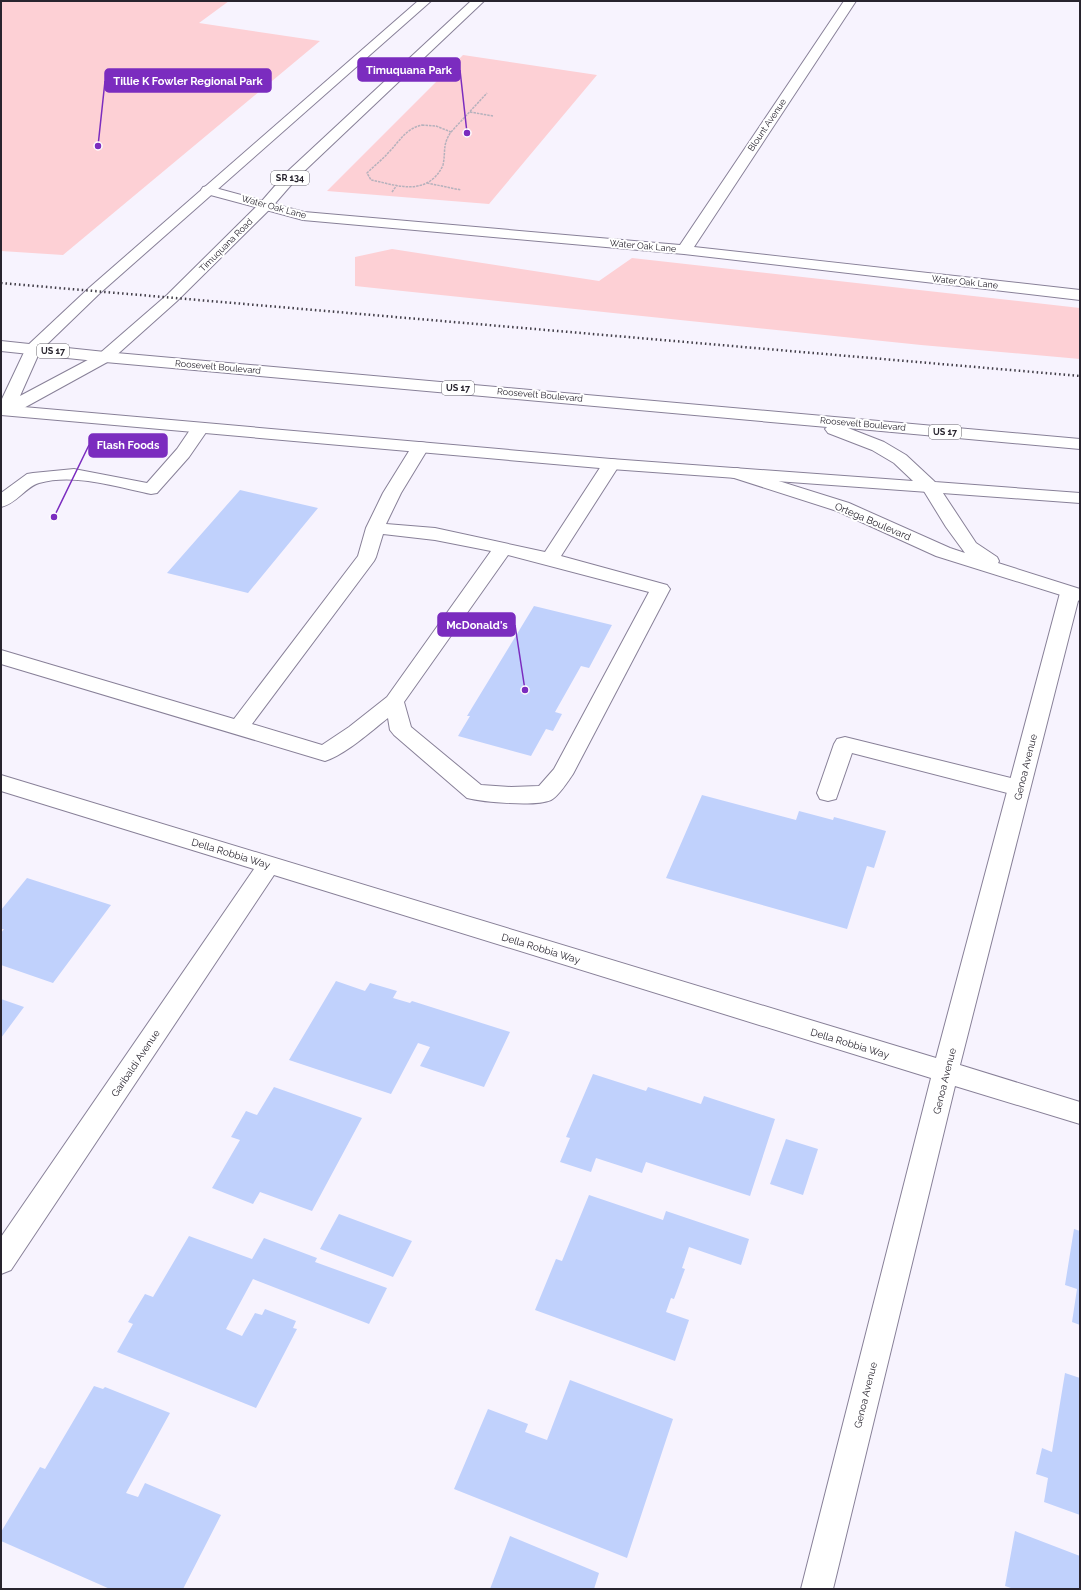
<svg xmlns="http://www.w3.org/2000/svg" width="1081" height="1590" viewBox="0 0 1081 1590" font-family="Raleway,sans-serif">
  <style>
    .green { fill: #fdd0d5 }
    .building { fill: #c0d1fc }
    .lines { fill: none; stroke-linecap: round; stroke-linejoin: round }
    .service-casing { stroke: #888098; stroke-width: 2 }
    .minor-casing { stroke: #888098; stroke-width: 2 }
    .secondary-casing { stroke: #888098; stroke-width: 2 }
    .primary-casing { stroke: #888098; stroke-width: 2 }
    .trunk-casing { stroke: #888098; stroke-width: 2 }
    .path { stroke: #b5b1bc; stroke-width: 1.5; stroke-dasharray: 2.5 1; stroke-linecap: butt }
    .service { fill: #fff; fill-rule: evenodd }
    .minor { fill: #fff; fill-rule: evenodd }
    .secondary { fill: #fff; fill-rule: evenodd }
    .primary { fill: #fff; fill-rule: evenodd }
    .trunk { fill: #fff; fill-rule: evenodd }
    .rail { stroke: #413d47; stroke-width: 2.5; stroke-dasharray: 1.5 3; stroke-linecap: butt }
    .labels { text-anchor: middle; stroke-width: 4; stroke-linejoin: round; paint-order: stroke }
    .far-street-label { font-size: 9px; fill: #28242e; stroke: #fff }
    .shield { fill: #fff; stroke: #68666d; stroke-width: 1 }
    .shield-label { font-size: 9px; font-weight: bold; fill: #28242e }
    .street-label { font-size: 10px; fill: #28242e; stroke: #fff }
    .leader { fill: none; stroke: #7b2cbf; stroke-width: 1.5 }
    .callout-dot { fill: #7b2cbf; stroke: #fff; stroke-width: 1.5 }
    .callout { fill: #7b2cbf; stroke: #7b2cbf; stroke-width: 1.5 }
    .callout-label { font-size: 11px; text-anchor: middle; font-weight: bold; fill: #fff }
  </style>
  <rect width="100%" height="100%" fill="#f7f3fe"/>
  <path class="green" d="M1,1H229L199,23L320,41L63,255L1,251Z
    M463,55L597,75L489,204L327,191Z
    M392,249L599,281L632,258L1080,308V359L921,345L355,286V257Z"/>
  <path class="building" d="M240,490L318,508L248,593L167,573Z
    M534,606L612,625L589,668L581,666L555,712L562,714L553,731L546,729L531,756L458,736L470,716H467Z
    M702,795L796,820L799,811L833,820L834,817L886,831L874,868L867,866L847,929L666,878Z
    M27,878L111,905L53,983L1,965V933L4,929H1V910Z
    M336,981L365,991L370,983L397,991L393,998L410,1003L412,1001L510,1032L484,1087L420,1066L430,1047L418,1043L391,1094L289,1060Z
    M1,999L24,1007L1,1038Z
    M593,1074L646,1091L648,1087L701,1104L704,1096L775,1119L750,1196L646,1162L642,1173L596,1158L591,1172L560,1162L570,1138L566,1137Z
    M274,1087L362,1118L312,1211L260,1192L253,1204L212,1188L240,1140L231,1137L246,1111L257,1115Z
    M786,1139L818,1149L803,1195L770,1184Z
    M589,1195L663,1220L666,1211L749,1239L741,1265L689,1247L682,1268L685,1269L674,1299L671,1298L666,1312L689,1320L675,1361L535,1310L556,1259L562,1261Z
    M339,1214L412,1241L393,1277L320,1249Z
    M1074,1229L1080,1231V1325L1072,1322L1077,1289L1065,1285Z
    M189,1236L252,1259L264,1238L317,1258L315,1262L387,1288L369,1324L253,1279L226,1329L242,1336L255,1313L262,1315L265,1309L296,1321L293,1328L297,1329L256,1408L117,1352L133,1324L128,1322L145,1294L153,1297Z
    M1065,1373L1080,1378V1515L1044,1502L1048,1478L1036,1474L1042,1448L1052,1452Z
    M570,1380L673,1419L627,1558L454,1489L488,1409L528,1424L525,1432L547,1440Z
    M94,1386L103,1389L105,1387L170,1413L126,1493L138,1497L145,1483L221,1515L183,1589H110L1,1541V1532L40,1467L45,1469Z
    M1015,1531L1080,1556V1589H1014L1005,1586Z
    M510,1536L599,1573L594,1589H490Z"/>
  <g class="lines">
    <g class="service-casing">
      <path id="service" d="M200,423L206,424L209,428L189,457L157,493L151,494C116,487 75,473 39,483C27,486 16,504 1,507V493L27,474L33,473L74,469L147,483L177,449L194,424Z
        M420,442L426,443L429,447L401,493L386,524L435,528L545,552L605,460L611,459L617,460L620,464L561,556L667,585L670,589L573,774C569,780 558,797 551,800C536,807 483,802 467,798L394,735L390,730L388,718C370,732 346,754 325,761L1,664V650L234,719L358,556L366,528L383,493L414,443ZM383,534L435,540L491,551L387,697L349,727L322,745L252,724L374,561L376,557ZM508,555L649,592L554,769L539,786L511,787L481,785L411,727L404,702Z
        M845,737L1019,780L1027,782L1030,788L1027,794L1019,796L852,753L836,799L828,801L820,799L817,793L834,744L837,739Z"/>
    </g>
    <g class="minor-casing">
      <path id="minor" d="M844,1H856L694,247L1080,290V300L684,254L303,220L203,193L201,190L203,187L208,186L304,212L680,245Z
        M1070,587L1077,589L1080,593L960,1065L1080,1102V1124L955,1086L833,1589H801L931,1078L274,875L11,1270L1,1274V1237L254,869L1,791V775L936,1058L1060,593L1063,589Z"/>
    </g>
    <g class="secondary-casing">
      <path id="secondary" d="M737,468L849,503L950,548L965,553L946,527L922,488L925,484L931,483L937,484L976,543L997,557L999,561L998,563L1080,589V601L936,556L837,511L731,477L728,473L731,469Z"/>
    </g>
    <g class="primary-casing">
      <path id="primary" d="M418,1H431L99,294L40,351L20,396L99,354L167,295L261,202L288,171L471,1H484L298,177L271,208L177,301L111,360L11,415H1V401L27,346L89,288Z"/>
    </g>
    <g class="trunk-casing">
      <path id="trunk" d="M1,341L105,352L1080,439V449L848,428L884,442L906,455L935,482L1080,493V503L611,469L1,415V405L611,459L913,481L894,463L872,450L828,433L825,429L827,427L105,362L1,351Z"/>
    </g>
    <path class="path" d="M470,112L493,116
      M422,125L436,126L451,132C442,145 446,151 443,165C441,170 438,174 434,178C416,194 392,184 371,180L367,173C374,166 382,160 388,153C400,141 405,129 422,125Z
      M451,132L487,93
      M427,183L461,190
      M392,192L397,185"/>
    <use href="#service" class="service"/>
    <use href="#minor" class="minor"/>
    <use href="#secondary" class="secondary"/>
    <use href="#primary" class="primary"/>
    <use href="#trunk" class="trunk"/>
    <path class="rail" d="M1,283L1080,376"/>
  </g>
  <g class="labels">
    <g class="far-street-label">
      <text transform="translate(767 125) rotate(-56)" y="3">Blount Avenue</text>
      <text transform="translate(274 207) rotate(15)" y="3">Water Oak Lane</text>
      <text transform="translate(226 245) rotate(-45)" y="3">Timuquana Road</text>
      <text transform="translate(643 246) rotate(5)" y="3">Water Oak Lane</text>
      <text transform="translate(965 282) rotate(6)" y="3">Water Oak Lane</text>
      <text transform="translate(218 367) rotate(5)" y="3">Roosevelt Boulevard</text>
      <text transform="translate(540 395) rotate(5)" y="3">Roosevelt Boulevard</text>
      <text transform="translate(863 424) rotate(5)" y="3">Roosevelt Boulevard</text>
    </g>
    <g class="shield">
      <rect x="271" y="171" width="38" height="14" rx="3"/>
      <rect x="37" y="344" width="32" height="14" rx="3"/>
      <rect x="442" y="381" width="32" height="14" rx="3"/>
      <rect x="929" y="425" width="32" height="14" rx="3"/>
    </g>
    <g class="shield-label">
      <text x="290" y="181">SR 134</text>
      <text x="53" y="354">US 17</text>
      <text x="458" y="391">US 17</text>
      <text x="945" y="435">US 17</text>
    </g>
    <g class="street-label">
      <text transform="translate(873 521) rotate(23)" y="4">Ortega Boulevard</text>
      <text transform="translate(1025 767) rotate(-76)" y="4">Genoa Avenue</text>
      <text transform="translate(231 853) rotate(17)" y="4">Della Robbia Way</text>
      <text transform="translate(541 948) rotate(17)" y="4">Della Robbia Way</text>
      <text transform="translate(850 1043) rotate(17)" y="4">Della Robbia Way</text>
      <text transform="translate(135 1063) rotate(-56)" y="4">Garibaldi Avenue</text>
      <text transform="translate(944 1081) rotate(-76)" y="4">Genoa Avenue</text>
      <text transform="translate(865 1395) rotate(-76)" y="4">Genoa Avenue</text>
    </g>
  </g>
  <path class="leader" d="M467 133L460 70M98 146L105 81M54 517L89 445M525 690L515 625"/>
  <g class="callout-dot">
    <circle cx="467" cy="133" r="4"/>
    <circle cx="98" cy="146" r="4"/>
    <circle cx="54" cy="517" r="4"/>
    <circle cx="525" cy="690" r="4"/>
  </g>
  <g class="callout">
    <rect x="358" y="58" width="102" height="23" rx="4"/>
    <rect x="105" y="69" width="166" height="23" rx="4"/>
    <rect x="89" y="434" width="78" height="23" rx="4"/>
    <rect x="438" y="613" width="77" height="23" rx="4"/>
  </g>
  <g class="callout-label">
    <text x="409" y="74">Timuquana Park</text>
    <text x="188" y="85">Tillie K Fowler Regional Park</text>
    <text x="128" y="449">Flash Foods</text>
    <text x="477" y="629">McDonald's</text>
  </g>
  <rect width="1081" height="1590" fill="none" stroke="#28242e" stroke-width="4"/>
</svg>
